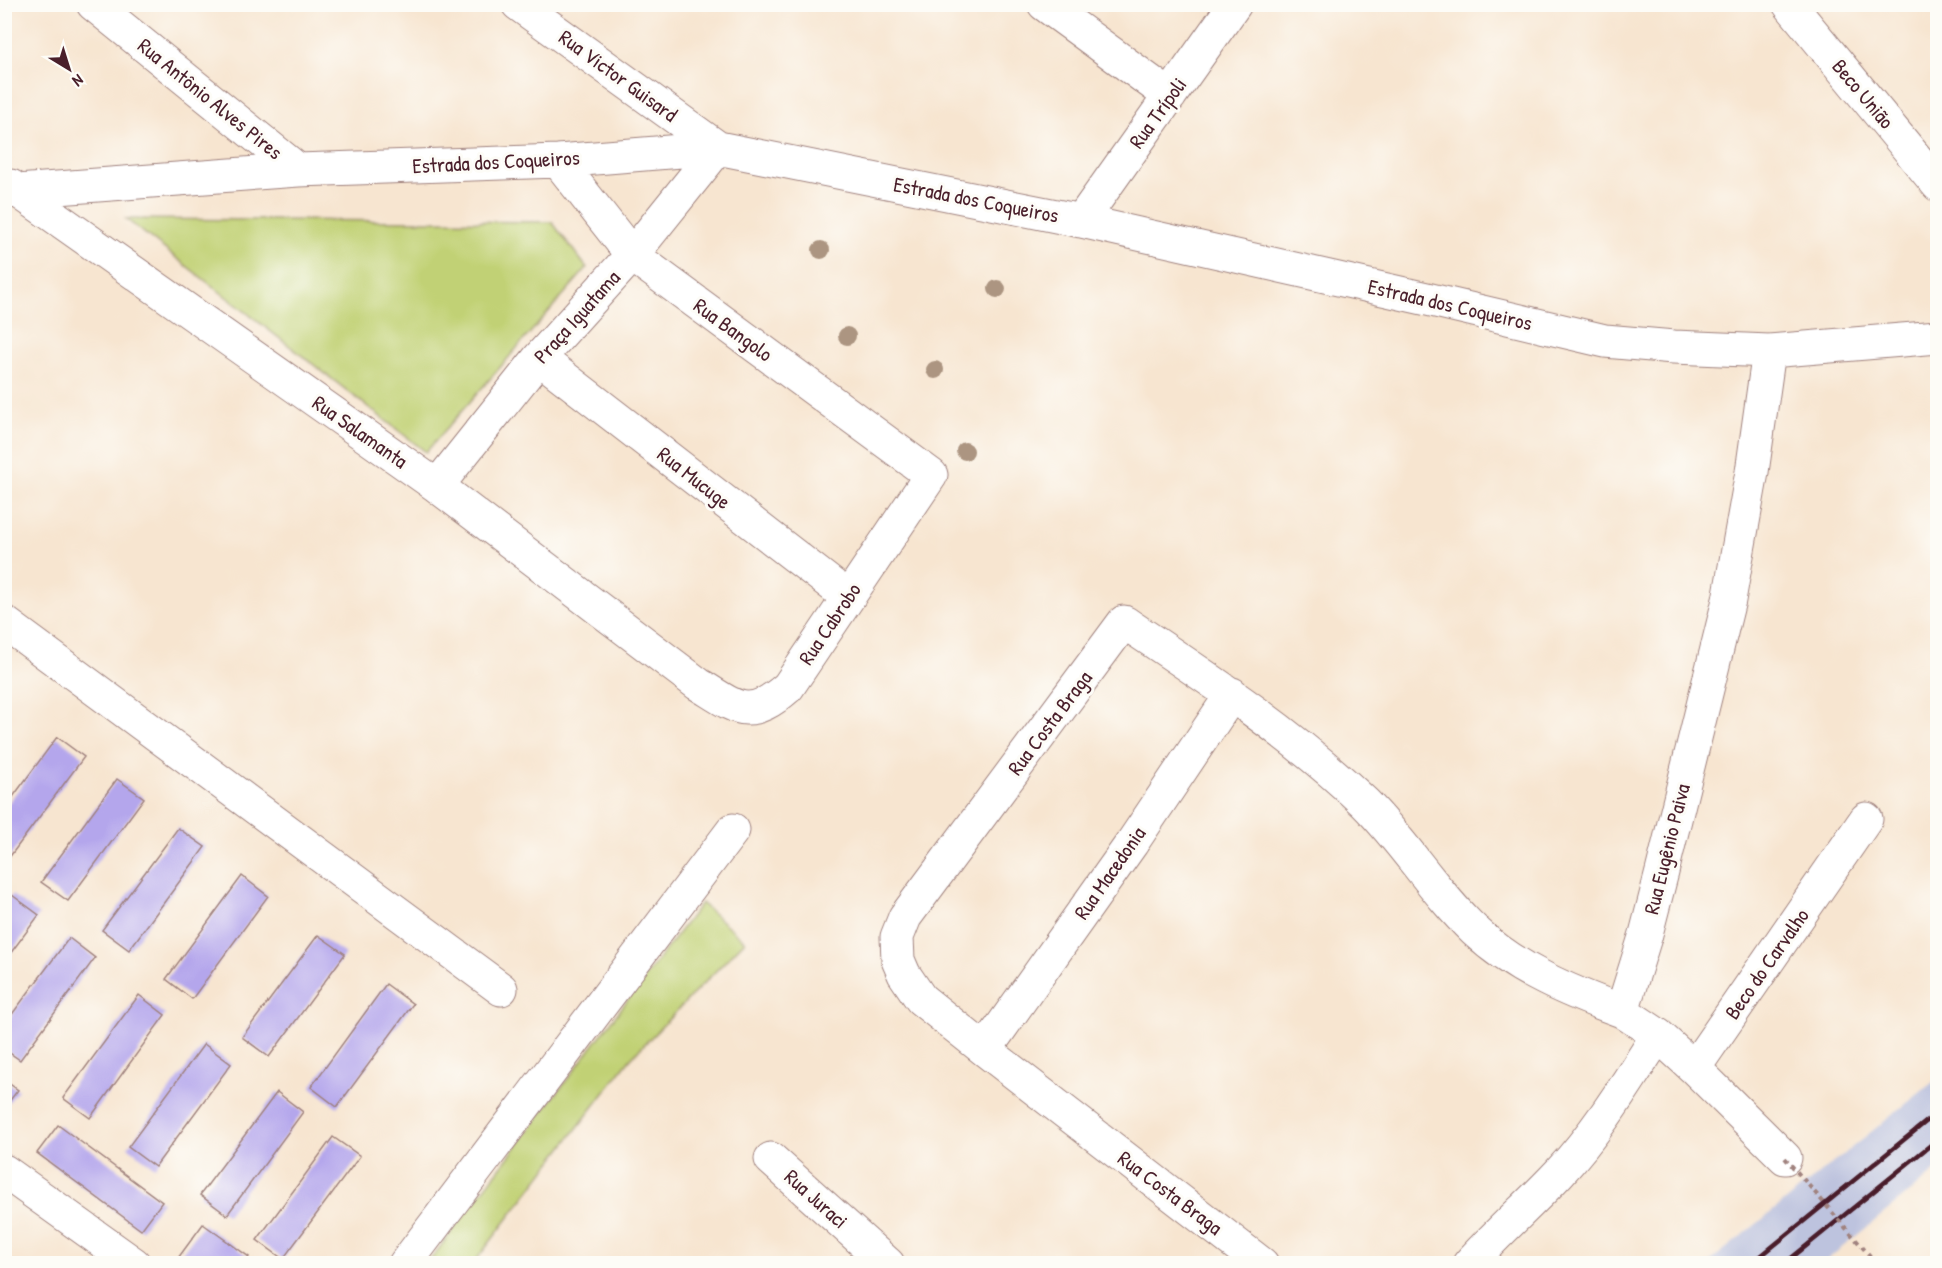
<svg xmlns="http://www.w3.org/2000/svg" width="1942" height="1268" viewBox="0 0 1942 1268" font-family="'Patrick Hand',sans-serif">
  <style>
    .industrial { fill: #bdc3de }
    .green { fill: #c1d174; stroke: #867850; stroke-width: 1.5 }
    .building { fill: #b4a6ec }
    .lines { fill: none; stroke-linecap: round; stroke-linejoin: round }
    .street-casing { stroke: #a0827e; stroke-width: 35 }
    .street { stroke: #fff; stroke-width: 33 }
    .rail { stroke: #4a1f2b; stroke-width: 4.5 }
    .path-bridge { stroke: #a0827e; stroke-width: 4; stroke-dasharray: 4.5 4.5; stroke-linecap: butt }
    .tree { fill: #ac9581 }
    .labels { text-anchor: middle; stroke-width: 6; stroke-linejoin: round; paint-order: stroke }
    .street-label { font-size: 21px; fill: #4a1f2b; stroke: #fdfcf7 }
  </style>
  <rect width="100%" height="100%" fill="#fdfcf7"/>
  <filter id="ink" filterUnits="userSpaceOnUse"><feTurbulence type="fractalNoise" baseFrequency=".0167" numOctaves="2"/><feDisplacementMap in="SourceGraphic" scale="12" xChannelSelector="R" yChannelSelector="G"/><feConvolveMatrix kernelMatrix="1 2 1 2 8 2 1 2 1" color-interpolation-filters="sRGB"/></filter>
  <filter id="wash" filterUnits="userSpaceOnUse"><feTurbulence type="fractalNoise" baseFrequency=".008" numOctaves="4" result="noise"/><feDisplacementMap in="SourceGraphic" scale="24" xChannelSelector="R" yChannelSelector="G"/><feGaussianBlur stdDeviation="1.35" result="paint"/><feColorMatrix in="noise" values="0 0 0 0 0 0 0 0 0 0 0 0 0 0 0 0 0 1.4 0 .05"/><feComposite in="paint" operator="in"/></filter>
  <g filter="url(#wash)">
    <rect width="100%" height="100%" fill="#f7e5d0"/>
    <path class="industrial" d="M1937,1079V1170L1823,1263H1708Z"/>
    <path class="green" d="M126,219L552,222L587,268L426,452Z
      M701,903L745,941L630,1059L474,1263H428Z"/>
    <g id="blocks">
      <path class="building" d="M57,737L84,757L8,859L4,857V809Z
        M117,779L144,798L68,901L41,882Z
        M178,828L205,847L129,950L102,930Z
        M242,876L268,896L192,999L166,979Z
        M12,895L39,915L4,962V906Z
        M318,935L345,954L269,1057L242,1037Z
        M69,938L95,958L20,1060L4,1049V1025Z
        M386,984L413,1004L337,1107L311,1087Z
        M139,995L165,1015L90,1118L63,1098Z
        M204,1044L231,1064L155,1167L128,1147Z
        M4,1080L18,1090L4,1108Z
        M277,1092L303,1112L227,1215L200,1195Z
        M58,1125L162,1202L141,1230L37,1153Z
        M333,1137L360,1156L283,1259L257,1240Z
        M203,1224L249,1257L244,1264H186L178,1258Z"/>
    </g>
  </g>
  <g filter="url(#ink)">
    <use href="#blocks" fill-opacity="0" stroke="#a0827e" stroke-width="1.5"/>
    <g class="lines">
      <g class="street-casing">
        <path id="street" d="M93,4L298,170
          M518,4L718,148
          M1044,4L1170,96
          M1789,4L1938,185
          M11,186L437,486L698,684C737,708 748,722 788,687L931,475L632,255L558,161
          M4,192L298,170L558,161L718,148L1081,221L1427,299L1605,341L1674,347L1769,351L1938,337
          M1081,221L1235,4
          M1769,351L1752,472L1729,600L1662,872L1646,934L1622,1011L1658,1035L1694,1068L1866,819
          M539,358L848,597
          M437,486L539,358L632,255L718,148
          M4,622L501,989
          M985,1050L1132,843L1232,694
          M1694,1068L1785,1158
          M771,1159L888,1264
          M4,1171L134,1264
          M405,1264L733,830
          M1262,1264L985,1050L921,999L904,974L898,960L897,937L905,917L1124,622C1208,678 1292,733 1365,803C1405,843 1434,892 1475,931C1516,970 1570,992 1622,1011
          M1469,1264C1498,1232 1530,1204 1559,1173C1598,1131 1627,1083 1658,1035"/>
      </g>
      <use href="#street" class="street"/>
      <path class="rail" d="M1751,1264L1938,1112
        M1784,1264L1938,1139"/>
      <path class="path-bridge" d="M1785,1158L1877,1264"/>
    </g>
    <g class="tree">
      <circle cx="821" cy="250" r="9"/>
      <circle cx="997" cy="289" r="9"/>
      <circle cx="847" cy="336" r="9"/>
      <circle cx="935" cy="370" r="9"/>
      <circle cx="965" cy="451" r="9"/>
    </g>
  </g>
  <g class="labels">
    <g class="street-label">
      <text transform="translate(618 76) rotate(36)" y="7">Rua Victor Guisard</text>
      <text transform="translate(1863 94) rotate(50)" y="7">Beco União</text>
      <text transform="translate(210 99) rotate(39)" y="7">Rua Antônio Alves Pires</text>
      <text transform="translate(1158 113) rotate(-54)" y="7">Rua Trípoli</text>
      <text transform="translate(496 162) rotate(-3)" y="7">Estrada dos Coqueiros</text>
      <text transform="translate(976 200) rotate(11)" y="7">Estrada dos Coqueiros</text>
      <text transform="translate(1450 305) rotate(13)" y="7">Estrada dos Coqueiros</text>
      <text transform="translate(577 317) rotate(-48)" y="7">Praça Iguatama</text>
      <text transform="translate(733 330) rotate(36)" y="7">Rua Bangolo</text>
      <text transform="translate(360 432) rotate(35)" y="7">Rua Salamanta</text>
      <text transform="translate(694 478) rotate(38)" y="7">Rua Mucuge</text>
      <text transform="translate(830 624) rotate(-56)" y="7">Rua Cabrobo</text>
      <text transform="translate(1050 723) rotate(-53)" y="7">Rua Costa Braga</text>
      <text transform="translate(1667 849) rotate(-76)" y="7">Rua Eugênio Paiva</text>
      <text transform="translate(1110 873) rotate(-55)" y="7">Rua Macedonia</text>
      <text transform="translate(1767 964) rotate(-55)" y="7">Beco do Carvalho</text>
      <text transform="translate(1170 1193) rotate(37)" y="7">Rua Costa Braga</text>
      <text transform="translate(816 1199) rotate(42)" y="7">Rua Juraci</text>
    </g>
  </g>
  <rect width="1942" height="1268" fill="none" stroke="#fdfcf7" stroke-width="24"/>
  <g transform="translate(69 69) rotate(142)" stroke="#fdfcf7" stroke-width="4.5" paint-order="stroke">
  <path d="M0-4.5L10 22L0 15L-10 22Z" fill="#4a1f2b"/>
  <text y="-9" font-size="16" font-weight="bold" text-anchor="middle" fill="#4a1f2b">N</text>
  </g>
</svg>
